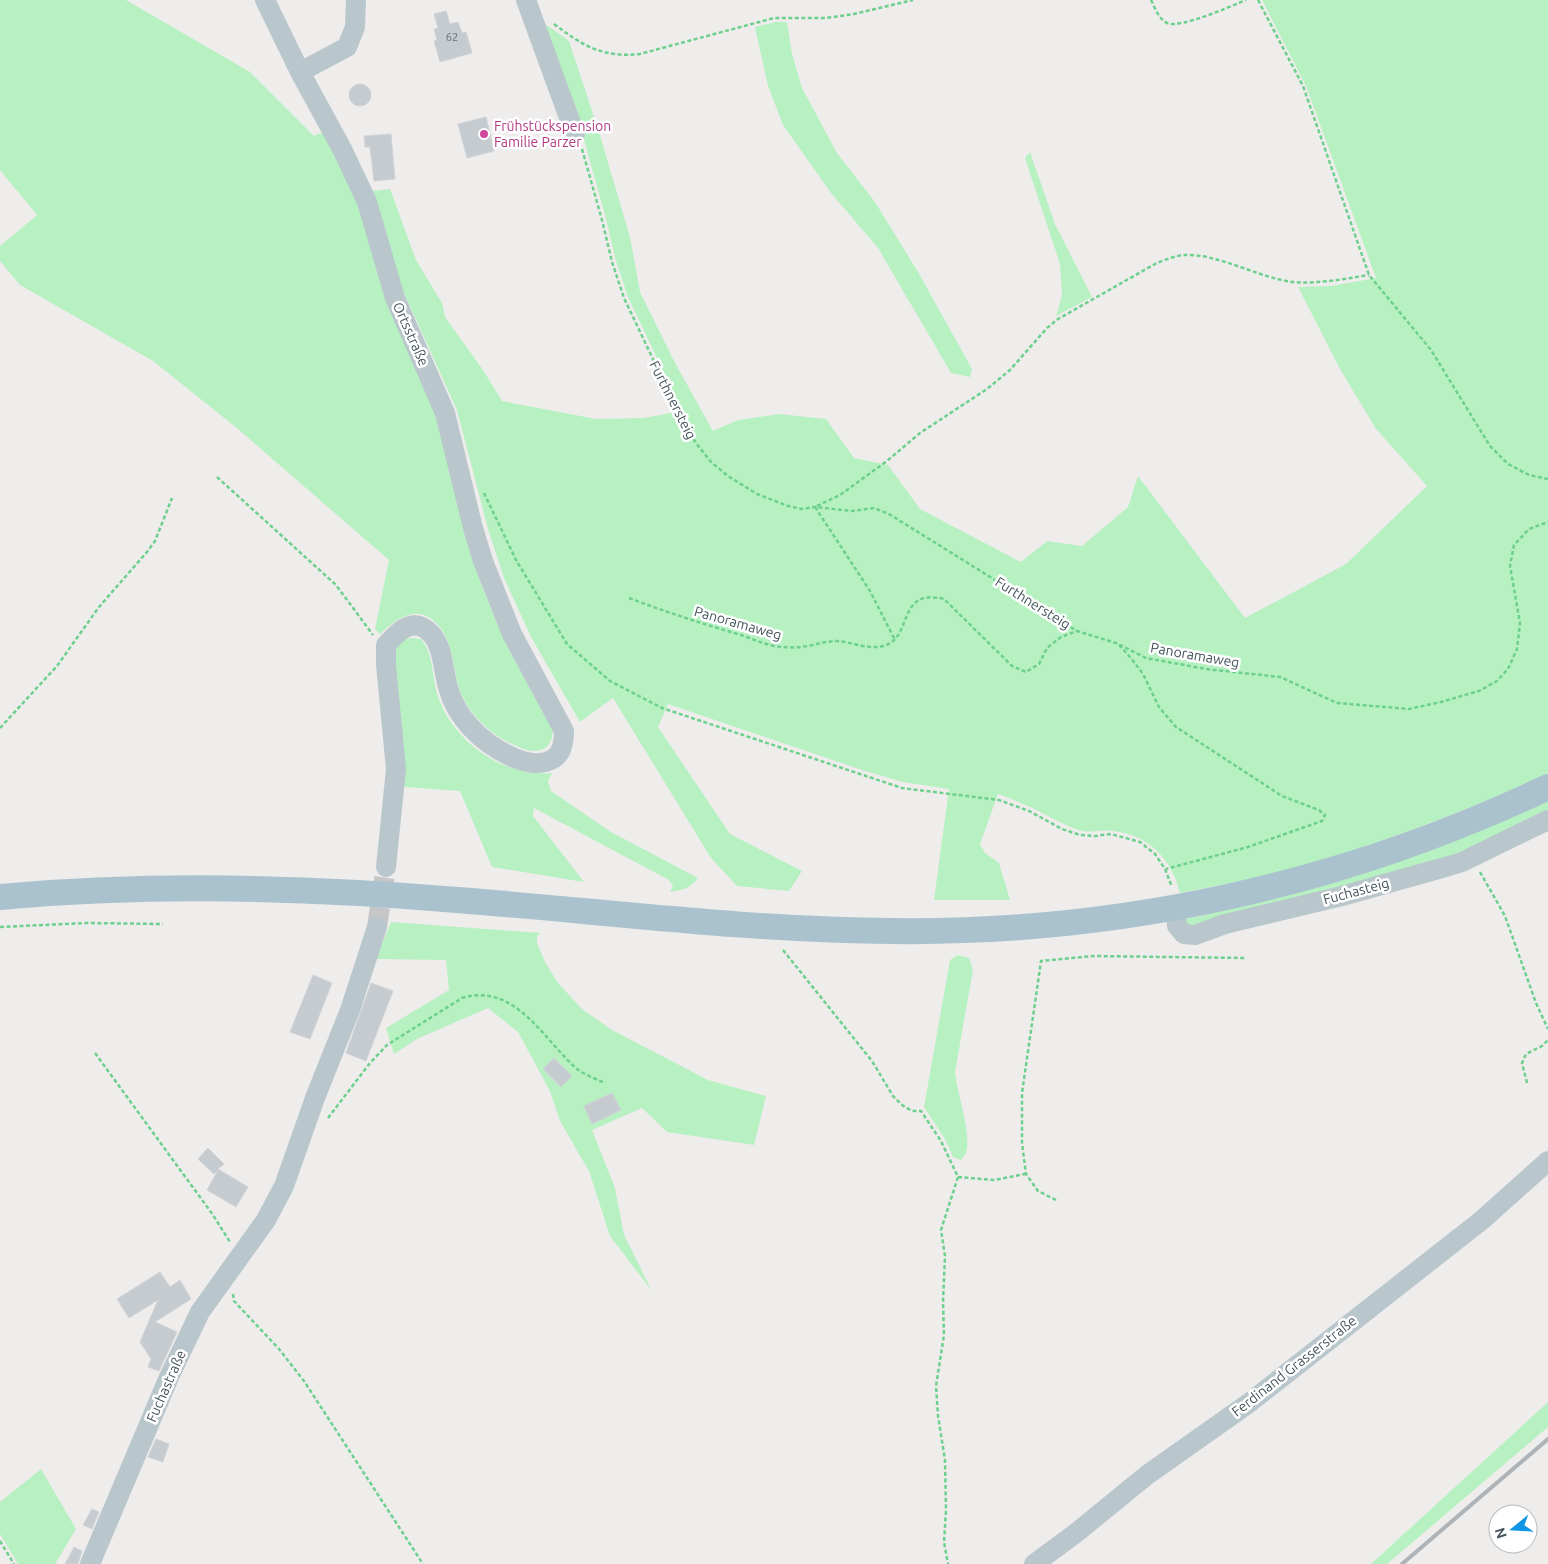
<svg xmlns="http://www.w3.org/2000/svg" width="1548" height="1564" viewBox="0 0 1548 1564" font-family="Ubuntu,sans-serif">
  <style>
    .green { fill: #b7f1c2 }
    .building { fill: #c6cbd0; stroke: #d0d4d8 }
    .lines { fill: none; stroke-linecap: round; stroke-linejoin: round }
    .minor-tunnel { stroke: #c4c6c8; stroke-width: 20; stroke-dasharray: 20 10; stroke-linecap: butt }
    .path { stroke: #6dd08d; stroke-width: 2.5; stroke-dasharray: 4 2.5; stroke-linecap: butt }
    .minor { stroke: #b9c7cd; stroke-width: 20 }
    .major { stroke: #aac2cd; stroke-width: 26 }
    .rail { stroke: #aeb3b7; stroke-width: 4 }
    .hotel-dot { fill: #d1479c; stroke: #fff; stroke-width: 2 }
    .labels { text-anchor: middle; stroke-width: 5; stroke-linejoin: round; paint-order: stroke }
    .number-label { font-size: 11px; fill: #647278 }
    .hotel-label { font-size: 14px; fill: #b23c85; stroke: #fff; text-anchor: start }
    .street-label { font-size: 14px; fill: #44545a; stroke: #fff }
  </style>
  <rect width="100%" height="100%" fill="#efecec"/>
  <path class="green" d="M0,0H126L250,72L314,136L323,132L361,209L436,416L465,536L483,589L504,640L553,731C552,742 548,750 535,751C525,751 515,745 506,741C484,729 464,708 458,684C452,661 452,633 430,618C411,606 393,622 380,634L375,629L389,560L238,429L153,361L20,285L0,261V246L37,215L0,170Z
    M1262,0H1548V773C1469,811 1387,841 1302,866C1262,878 1221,885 1180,893C1172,859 1148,834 1112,831C1101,829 1090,834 1078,830C1061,824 1046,814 1030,807C1019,802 1009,798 998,794L980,844L985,853L999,863L1010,900H934L949,789L903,782L865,771L668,704L658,727L730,834L802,871L789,891L737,886L711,858L613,698L580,722L531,637L504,578L488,529L457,410L399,282L373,191L390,189L416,260L442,303L445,317L483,370L502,401L596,419L644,418L682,411L628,297L616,261L606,219L583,136L541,21L569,41L599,132L630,237L640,292L675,363L713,431L738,420L779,414L826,419L854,458L888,465L920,509L1021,562L1047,541L1082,546L1128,507L1138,476L1245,618L1346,564L1427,486L1376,429L1340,369L1298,287L1331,286L1376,278L1306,86Z
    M776,22H787L792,54L802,88L837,153L875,202L918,272L972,369L970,377L951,373L878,248L831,193L783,125L768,86L755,27Z
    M1030,152L1055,224L1092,297L1056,316L1062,295L1060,264L1025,158Z
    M412,638L421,639C433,653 432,672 436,690C449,739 502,778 552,773L548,781L551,791L611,832L698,878C690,889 682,890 670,892L673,886L669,880L534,808L533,816L584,882L492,867L460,791L404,787L394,648L404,639Z
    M1548,800V817L1461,858L1187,931L1185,919C1244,907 1303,893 1361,874C1425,854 1486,826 1548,800Z
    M391,922L541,933L537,936V943L545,962L558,983L582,1009L612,1030L708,1080L766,1096L754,1145L667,1132L642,1108L592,1130L615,1188L624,1235L652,1291L610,1236L589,1171L560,1121L550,1091L518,1032L488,1008L417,1039L394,1054L386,1028L449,990L446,960L376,959Z
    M958,955L969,958L973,970L955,1072C957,1092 972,1136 966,1153C965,1155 963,1157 961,1160L953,1157L945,1139L924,1107L950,960Z
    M1548,1402V1427L1387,1564H1371Z
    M41,1469L76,1529L55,1564H18L0,1534V1502Z"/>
  <path class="building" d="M446,11L450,24L458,22L462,33L466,32L472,53L440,62L434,41L437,40L434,29L438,28L434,14Z
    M349 95a11 11 0 1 1 22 0a11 11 0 1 1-22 0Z
    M486,117L494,151L467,158L458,124Z
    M391,134L395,179L374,181L370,147H365L364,136Z
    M313,975L332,983L310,1039L290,1032Z
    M371,983L393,991L366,1061L346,1053Z
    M554,1058L572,1076L561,1087L543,1069Z
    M612,1093L621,1110L592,1124L584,1106Z
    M208,1148L224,1164L218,1169L248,1187L236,1207L207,1190L218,1170L214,1174L198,1159Z
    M160,1272L170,1287L180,1280L191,1299L155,1322L177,1332L159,1371L148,1367L151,1359L140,1342L158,1300L129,1318L117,1299Z
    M156,1439L169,1444L163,1462L148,1457Z
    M92,1509L99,1512L92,1529L83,1525Z
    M74,1547L82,1551L78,1564H65Z"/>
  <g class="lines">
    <path class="minor-tunnel" d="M377,927L386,867"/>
    <path class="path" d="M1151,0C1155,8 1158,18 1167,23C1180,29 1231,6 1246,0
      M1258,0L1303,86L1369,275L1431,350L1490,446L1508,464L1529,475L1548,479
      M554,24C583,46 603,58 640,54L774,18H826L854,14L913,0
      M582,149L602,220L612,262L624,298L680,416L696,443L711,462L728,476L757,494L788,506L802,509L815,507L852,511L874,508L889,514L1077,631L1116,643L1146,658L1206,669L1280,677L1337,703L1409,709L1441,702L1479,691L1497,681L1508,669L1517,649L1520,623L1510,566L1514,545L1529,529L1548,522
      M217,477L336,585L373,635
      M484,493L516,560L567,644L610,681L662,708L902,788L999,800L1029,811L1062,829L1080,835L1095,836L1111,834L1140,842L1155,854L1165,869L1172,887
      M817,506L840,495L887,461L920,433L987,389L1010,370L1047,328L1058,319L1155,264C1164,260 1174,256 1184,255C1217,253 1259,278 1293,282C1318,284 1344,279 1369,275
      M815,507L870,591L895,640
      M629,598C666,612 703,624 741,635C753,639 768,646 781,647C787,647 794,648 800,647C813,646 824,641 837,641C853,642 870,651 886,645C913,635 897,588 944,599L1012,666L1026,672L1039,664L1047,648L1061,637L1077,631
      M1119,645L1131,658L1143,674L1159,707L1176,727L1282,796L1319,810L1325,815L1322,821L1248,847L1166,869
      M0,728L57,666L99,607L147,552L155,541L172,498
      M1480,872L1505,916L1536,1003L1548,1029
      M0,927L86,923L163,924
      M783,950L872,1061L893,1096L902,1105L912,1111H921L941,1141L958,1177L941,1230L945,1256L943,1302L944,1335L936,1386L938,1416L945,1460L946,1510L944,1542L948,1564
      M95,1053L213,1215L230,1242
      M1527,1083L1522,1063L1526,1054L1542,1046L1548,1040
      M328,1118L370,1063L387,1045L462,998C515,982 543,1039 577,1069C585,1075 596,1079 605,1083
      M958,1177L994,1180L1025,1174
      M1056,1200L1038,1191L1026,1174L1022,1143V1093L1041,961L1093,956L1245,958
      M233,1294L234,1301L279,1349L304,1381L423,1564
      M0,1541L14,1564"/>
    <path class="minor" d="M265,0L300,72L342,149L367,202L395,298L445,413L473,528L483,561L512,634L564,731C564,742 562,755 551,760C538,766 522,762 510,756C481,742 456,718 448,687C442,667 444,640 424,628C409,619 396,634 386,645V665L396,769L386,867
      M526,0L575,134
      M300,72L347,47L355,27L356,0
      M1176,908L1177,926L1184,934L1195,935L1225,924L1342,896L1449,866L1462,862L1548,820
      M90,1564L169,1377L200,1312L266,1220L284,1186L315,1098L350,1010L377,927
      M1034,1564L1076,1533L1147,1475L1249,1403L1482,1220L1548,1161"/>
    <path class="major" d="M0,897C153,883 305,887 457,900C602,911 745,930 891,931C1119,934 1342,885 1548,787"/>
    <path class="rail" d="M1402,1564L1548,1439"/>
  </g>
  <circle class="hotel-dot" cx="484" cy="134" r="5"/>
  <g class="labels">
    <g class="number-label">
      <text x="452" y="41">62</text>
    </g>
    <g class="hotel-label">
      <text x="494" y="131">Frühstückspension<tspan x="494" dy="16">Familie Parzer</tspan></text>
    </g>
    <g class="street-label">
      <text transform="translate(411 334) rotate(66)" y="5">Ortsstraße</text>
      <text transform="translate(673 400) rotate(63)" y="5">Furthnersteig</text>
      <text transform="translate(1033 603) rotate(32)" y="5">Furthnersteig</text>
      <text transform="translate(738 623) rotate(16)" y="5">Panoramaweg</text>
      <text transform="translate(1195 655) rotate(10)" y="5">Panoramaweg</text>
      <text transform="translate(1356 891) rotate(-15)" y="5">Fuchasteig</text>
      <text transform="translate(1294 1366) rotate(-38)" y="5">Ferdinand Grasserstraße</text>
      <text transform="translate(166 1386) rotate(-66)" y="5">Fuchastraße</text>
    </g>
  </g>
  <g transform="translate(1513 1529) rotate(252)"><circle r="24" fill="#ffffff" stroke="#b4bbbd"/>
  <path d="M0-4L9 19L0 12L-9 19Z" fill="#0f95e6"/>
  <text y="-8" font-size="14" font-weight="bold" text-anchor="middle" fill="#44545a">N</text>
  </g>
</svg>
